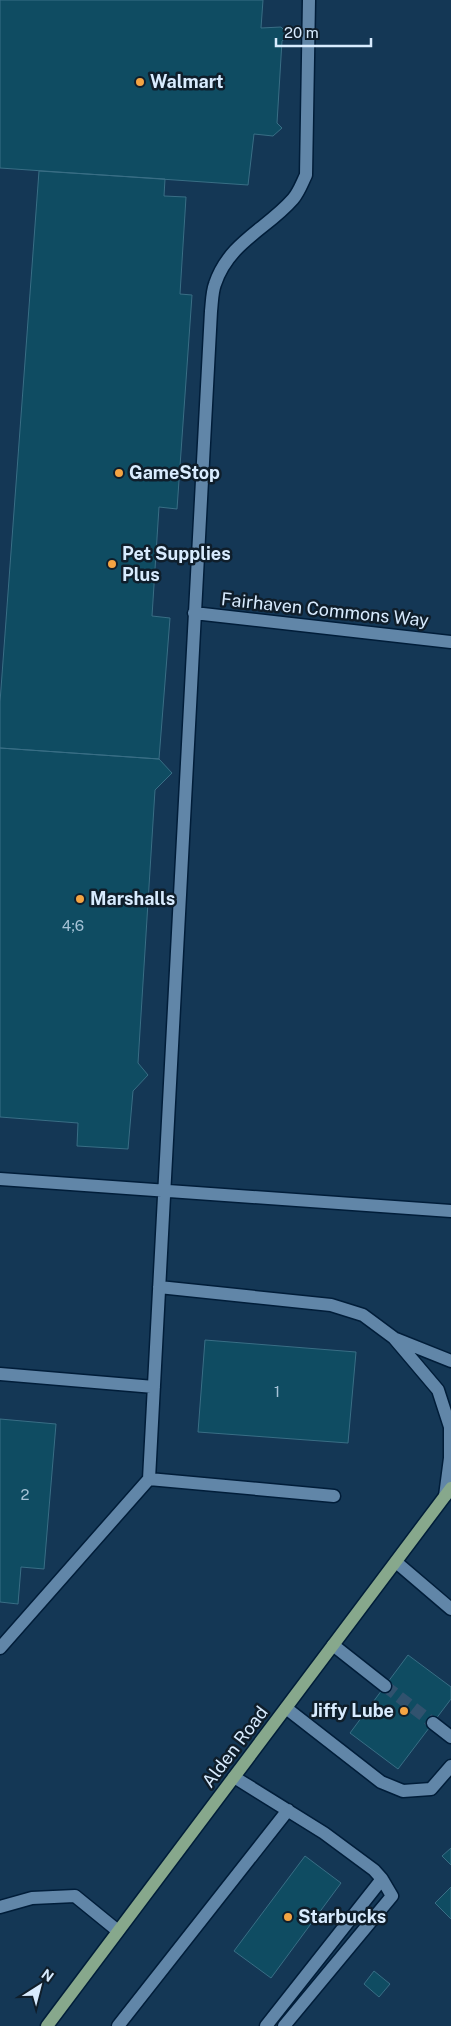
<svg xmlns="http://www.w3.org/2000/svg" width="451" height="2026" viewBox="0 0 451 2026" font-family="'Public Sans',sans-serif">
  <style>
    .building { fill: #0f4c62; stroke: #396e85 }
    .lines { fill: none; stroke-linecap: round; stroke-linejoin: round }
    .minor-tunnel { stroke: #31526e; stroke-width: 12; stroke-dasharray: 12 6; stroke-linecap: butt }
    .minor-casing { stroke: #001d39; stroke-width: 15 }
    .major-casing { stroke: #001d39; stroke-width: 15 }
    .minor { stroke: #6186a8; stroke-width: 12 }
    .major { stroke: #87a88c; stroke-width: 12 }
    .poi-dot { fill: #f4a443; stroke: #0f1e2b; stroke-width: 2 }
    .labels { text-anchor: middle; stroke-width: 5; stroke-linejoin: round; paint-order: stroke }
    .number-label { font-size: 15px; fill: #a6c3d7 }
    .poi-label { font-size: 18px; font-weight: bold; fill: #d8ebfe; stroke: #0f1e2b; text-anchor: start }
    .street-label { font-size: 18px; fill: #d8ebfe; stroke: #0f1e2b }
  </style>
  <rect width="100%" height="100%" fill="#143755"/>
  <path class="building" d="M0,0H263L261,28L281,27L289,35L282,41L277,123L282,128L273,136L254,134L248,185L0,168Z
    M39,171L165,179L164,196L186,197L180,294L192,295L177,509L159,507L152,616L170,618L159,759L0,748V702Z
    M0,748L159,759L172,773L155,790L138,1063L148,1075L133,1091L128,1149L77,1146L78,1123L0,1117Z
    M205,1340L356,1352L348,1443L198,1432Z
    M0,1419L56,1424L44,1569L21,1567L18,1604L0,1602Z
    M408,1655L451,1687V1699L398,1769L350,1733Z
    M451,1848V1865L442,1856Z
    M305,1856L341,1883L271,1978L234,1951Z
    M451,1887V1919L435,1903Z
    M374,1971L390,1984L379,1997L364,1984Z"/>
  <g class="lines">
    <path class="minor-tunnel" d="M385,1686L433,1723"/>
    <g class="minor-casing">
      <path id="minor" d="M194,613L451,642
        M0,1179L451,1211
        M159,1287L331,1305L363,1315L394,1338L438,1390L450,1427V1458L445,1496
        M396,1339L451,1361
        M0,1374L154,1387
        M149,1479L334,1496
        M396,1562L451,1609
        M333,1645L385,1686
        M0,1648L149,1479L211,311C212,302 212,292 215,284C229,242 267,229 293,199C299,192 302,183 306,175L309,0
        M286,1708L381,1782L403,1791L431,1789L451,1766
        M433,1723L451,1737
        M234,1777L324,1833L374,1870L382,1879L266,2026
        M0,1907L32,1898L75,1896L118,1931
        M118,2026L288,1810
        M284,2026L392,1896L382,1879"/>
    </g>
    <g class="major-casing">
      <path id="major" d="M47,2026L451,1488"/>
    </g>
    <use href="#minor" class="minor"/>
    <use href="#major" class="major"/>
  </g>
  <g class="poi-dot">
    <circle cx="140" cy="82" r="5"/>
    <circle cx="119" cy="473" r="5"/>
    <circle cx="112" cy="564" r="5"/>
    <circle cx="80" cy="899" r="5"/>
    <circle cx="404" cy="1711" r="5"/>
    <circle cx="288" cy="1917" r="5"/>
  </g>
  <g class="labels">
    <g class="number-label">
      <text x="73" y="931">4;6</text>
      <text x="277" y="1397">1</text>
      <text x="25" y="1500">2</text>
    </g>
    <g class="poi-label">
      <text x="150" y="88">Walmart</text>
      <text x="129" y="479">GameStop</text>
      <text x="122" y="560">Pet Supplies<tspan x="122" dy="21">Plus</tspan></text>
      <text x="90" y="905">Marshalls</text>
      <text x="394" y="1717" text-anchor="end">Jiffy Lube</text>
      <text x="298" y="1923">Starbucks</text>
    </g>
    <g class="street-label">
      <text transform="translate(325 610) rotate(6)" y="6">Fairhaven Commons Way</text>
      <text transform="translate(235 1747) rotate(-53)" y="6">Alden Road</text>
    </g>
  </g>
  <g transform="translate(40 1986) rotate(36)" stroke="#0f1e2b" stroke-width="4" paint-order="stroke">
  <path d="M0-4L9 19L0 12L-9 19Z" fill="#d8ebfe"/>
  <text y="-8" font-size="14" font-weight="bold" text-anchor="middle" fill="#d8ebfe">N</text>
  </g>
  <path d="M276 38v8h95v-8" fill="none" stroke="#d8ebfe" stroke-width="2.5"/>
  <text x="284" y="38" font-size="15" fill="#d8ebfe" stroke="#0f1e2b" stroke-width="4" paint-order="stroke">20 m</text>
</svg>
